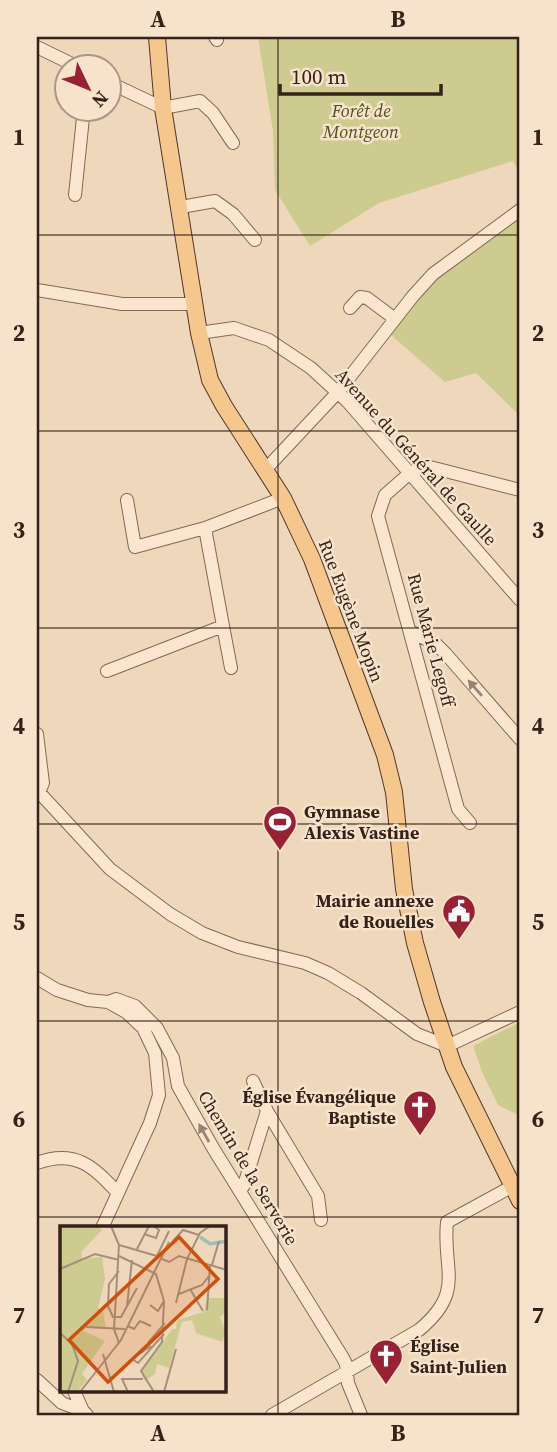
<svg xmlns="http://www.w3.org/2000/svg" width="557" height="1452" viewBox="0 0 557 1452" font-family="'Source Serif 4',serif">
  <style>
    .green { fill: #cdcb8f }
    .lines { fill: none; stroke-linecap: round; stroke-linejoin: round }
    .minor-casing { stroke: #876754; stroke-width: 14 }
    .major-casing { stroke: #543629; stroke-width: 18 }
    .minor { stroke: #fae6ce; stroke-width: 12 }
    .major { stroke: #f6c68f; stroke-width: 16 }
    .oneway { fill: #988474 }
    .grid { fill: none; stroke: #35231a; stroke-width: 2; stroke-opacity: 0.55 }
    .labels { text-anchor: middle; stroke-width: 5; stroke-linejoin: round; paint-order: stroke }
    .park-label { font-size: 18px; font-style: italic; fill: #4e5320; stroke: #f7e3cb }
    .street-label { font-size: 18px; fill: #35231a; stroke: #f7e3cb }
    .poi-label { font-size: 18px; font-weight: bold; fill: #35231a; stroke: #f7e3cb; text-anchor: start }
    .inset-river { fill: none; stroke: #9fc0b1; stroke-width: 3.5 }
    .inset-road { fill: none; stroke: #a58f7b; stroke-width: 2 }
    .view { fill: #cd510e; fill-opacity: 0.15; stroke: #cd510e; stroke-width: 3.5 }
    .inset-edge { fill: none; stroke: #35231a; stroke-width: 3.5 }
    .neatline { fill: none; stroke: #35231a; stroke-width: 2.5 }
    .grid-label { font-size: 23px; text-anchor: middle; font-weight: bold; fill: #35231a }
  </style>
  <rect width="100%" height="100%" fill="#efd7bb"/>
  <path class="green" d="M258,37H520V174L513,161L379,203L310,246L275,190L273,131Z
    M520,213V416L476,373L445,382L390,334L450,261Z
    M520,1022V1116L498,1105L482,1072L473,1046Z"/>
  <g class="lines">
    <g class="minor-casing">
      <path id="minor" d="M215,37L217,40
        M37,47L76,66
        M108,82L163,108L200,101L213,113L233,143
        M75,195L84,108
        M181,207L215,201L233,214L255,240
        M37,290L122,304H195
        M350,308L360,297L367,298L395,319
        M199,333L234,328L269,340L311,368L347,401L520,600
        M265,470L338,392L413,296L433,274L520,210
        M127,500L135,547L205,528
        M223,626L231,668
        M410,631L437,645L446,654L520,739
        M107,671L223,626L205,528L283,498
        M37,734L43,783L39,792
        M37,790L110,869L170,914L202,933L238,947L305,963L328,973L361,993L417,1034L447,1046L520,1012
        M470,823L458,809L378,516L385,495L410,473L426,466L520,490
        M37,978L57,990L88,1000L108,1002L126,1012L143,1028L155,1053L159,1095L150,1123L102,1228
        M108,1002L116,999L135,1006L157,1028L173,1058L178,1086L213,1148L343,1358L346,1364L348,1383L361,1415
        M267,1111L318,1196L321,1220
        M37,1163C75,1149 93,1166 118,1193
        M240,1191L244,1185L267,1111L253,1081
        M37,1380L62,1403L83,1411L87,1415
        M74,1391L83,1411
        M272,1415L419,1330C466,1291 442,1270 447,1222L513,1186"/>
    </g>
    <g class="major-casing">
      <path id="major" d="M157,37L163,108L199,333L210,380L224,406L283,498L312,559L385,755L394,792L404,889L415,943L432,1002L454,1067L520,1201"/>
    </g>
    <use href="#minor" class="minor"/>
    <use href="#major" class="major"/>
  </g>
  <defs><path id="oneway-solid" d="M-6-.8H1V-3.2L6.5 0L1 3.2V.8H-6Z" transform="scale(1.75)"/></defs>
  <g class="oneway">
    <use href="#oneway-solid" transform="translate(475 688) rotate(-131)"/>
    <use href="#oneway-solid" transform="translate(204 1133) rotate(-119)"/>
  </g>
  <path class="grid" d="M278,37V1415M37,235H520M37,431H520M37,628H520M37,824H520M37,1021H520M37,1217H520"/>
  <defs>
    <g id="stadium-pin" transform="scale(1.75)"><path d="M0 17L-7.5 6A9.5 9.5 0 1 1 7.5 6Z" fill="#982235" stroke="#f7e3cb"/><path d="M0-5a6.5 5 0 1 0 0 10a6.5 5 0 1 0 0-10ZM-3.5-1.8h7v3.6h-7Z" fill="#fff"/></g>
    <g id="civic-pin" transform="scale(1.75)"><path d="M0 17L-7.5 6A9.5 9.5 0 1 1 7.5 6Z" fill="#982235" stroke="#f7e3cb"/><path d="M-.6-6.5H3V-4.5H.6V-3L4-1V1h2V6H-6V1h2V-1L-.6-3ZM-1.2 2.5V6h2.4V2.5Z" fill="#fff"/></g>
    <g id="church-pin" transform="scale(1.75)"><path d="M0 17L-7.5 6A9.5 9.5 0 1 1 7.5 6Z" fill="#982235" stroke="#f7e3cb"/><path d="M-1.2-6h2.4v3.5h3.3v2.4h-3.3V6h-2.4V-.1h-3.3v-2.4h3.3Z" fill="#fff"/></g>
  </defs>
  <g fill-rule="evenodd">
    <use href="#stadium-pin" x="280" y="822"/>
    <use href="#civic-pin" x="459" y="911"/>
    <use href="#church-pin" x="420" y="1107"/>
    <use href="#church-pin" x="386" y="1356"/>
  </g>
  <g class="labels">
    <g class="park-label">
      <text x="361" y="117">Forêt de<tspan x="361" dy="21">Montgeon</tspan></text>
    </g>
    <g class="street-label">
      <text transform="translate(416 457) rotate(48)" y="6">Avenue du Général de Gaulle</text>
      <text transform="translate(351 611) rotate(69)" y="6">Rue Eugène Mopin</text>
      <text transform="translate(431 640) rotate(75)" y="6">Rue Marie Legoff</text>
      <text transform="translate(248 1168) rotate(59)" y="6">Chemin de la Serverie</text>
    </g>
    <g class="poi-label">
      <text x="304" y="818">Gymnase<tspan x="304" dy="21">Alexis Vastine</tspan></text>
      <text x="434" y="907" text-anchor="end">Mairie annexe<tspan x="434" dy="21">de Rouelles</tspan></text>
      <text x="396" y="1103" text-anchor="end">Église Évangélique<tspan x="396" dy="21">Baptiste</tspan></text>
      <text x="410" y="1352">Église<tspan x="410" dy="21">Saint-Julien</tspan></text>
    </g>
  </g>
  <g transform="translate(60 1226)">
    <rect width="166" height="166" fill="#efd7bb"/>
    <path d="M0,0H38L42,4L21,26L22,33L42,31L45,53L38,82L43,85L46,103L27,101L24,105L45,115L22,148L27,154L17,166H0ZM147,72H166V86L160,91L166,106L162,116L136,107L132,94L122,96L109,142L97,138L95,148L85,155L81,146L112,103H116L117,94L144,86Z" fill="#cdcb8f"/>
    <path class="inset-river" d="M140,11L150,18L167,15"/>
    <path class="inset-road" d="M51,0L59,19L54,103L59,117M84,8L96,12L99,4L94,0M113,15L123,4L139,9M59,19L97,30L109,5M77,23L89,0M59,30L96,48L104,75L102,116L81,145L94,166M102,33L109,36L119,30L167,44M152,39L159,15M0,43L35,28L59,34M59,45L49,58L48,80L53,91H61L77,62M130,63L143,85M119,68L142,59L149,50M116,77L127,33L140,7L150,0M90,79L98,85L104,75M67,80L72,34M147,84L150,40M68,100L74,103L80,95L91,100M26,101L65,103M0,107L12,118L18,135L8,166M88,117L105,97M43,128L54,166M72,133L78,137L104,108M72,133L91,120M20,166L61,114L109,16M68,166L62,153H83M104,166L116,123"/>
    <path class="view" d="M119,11L158,53L48,156L9,114Z"/>
    <rect width="166" height="166" class="inset-edge"/>
  </g>
  <rect width="557" height="1452" fill="none" stroke="#f7e3cb" stroke-width="77"/>
  <g transform="translate(88 88) rotate(133)"><circle r="33" fill="#f7e3cb" stroke="#a99684" stroke-width="2"/>
  <path d="M0-5L12 26L0 18L-12 26Z" fill="#982235"/>
  <text y="-10" font-size="19" font-weight="bold" text-anchor="middle" fill="#35231a">N</text>
  </g>
  <path d="M280 84v10h161v-10" fill="none" stroke="#35231a" stroke-width="3.5"/>
  <text x="291" y="84" font-size="21" fill="#35231a" stroke="#f7e3cb" stroke-width="5" paint-order="stroke">100 m</text>
  <rect x="38" y="38" width="480" height="1376" class="neatline"/>
  <g class="grid-label">
    <text x="158" y="27">A</text>
    <text x="398" y="27">B</text>
    <text x="19" y="145">1</text>
    <text x="538" y="145">1</text>
    <text x="19" y="341">2</text>
    <text x="538" y="341">2</text>
    <text x="19" y="538">3</text>
    <text x="538" y="538">3</text>
    <text x="19" y="734">4</text>
    <text x="538" y="734">4</text>
    <text x="19" y="930">5</text>
    <text x="538" y="930">5</text>
    <text x="19" y="1127">6</text>
    <text x="538" y="1127">6</text>
    <text x="19" y="1323">7</text>
    <text x="538" y="1323">7</text>
    <text x="158" y="1441">A</text>
    <text x="398" y="1441">B</text>
  </g>
</svg>
